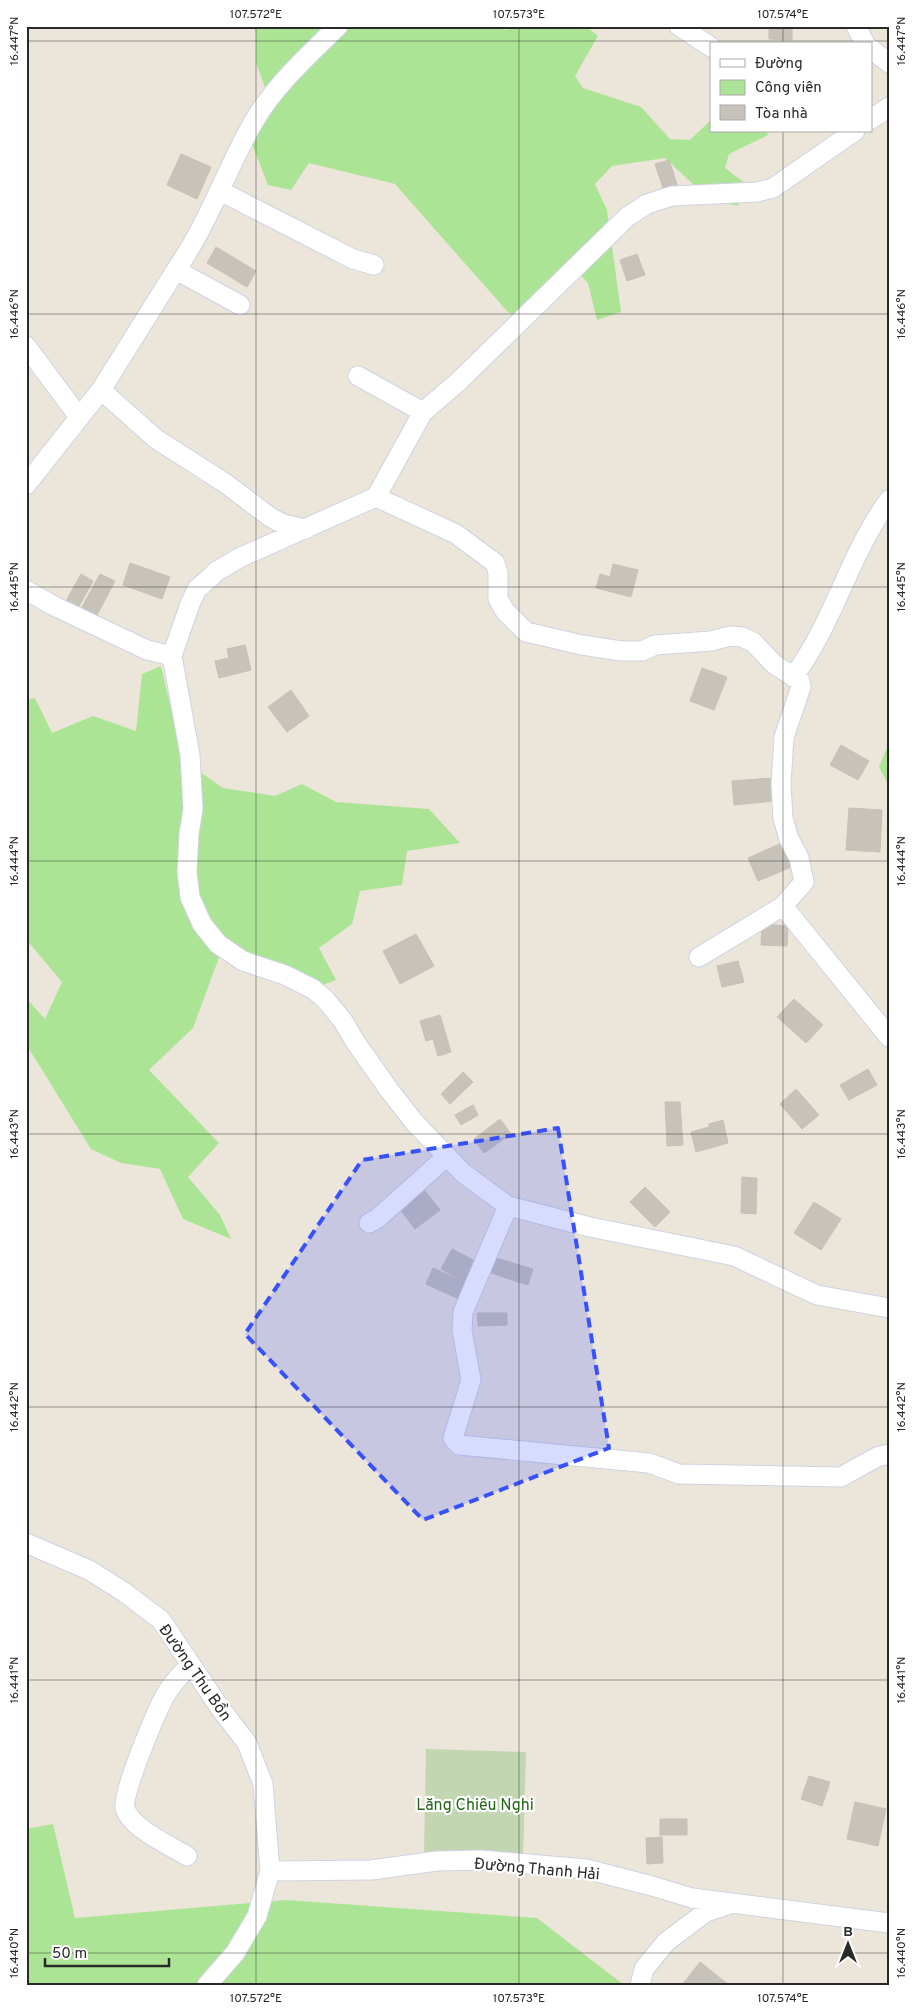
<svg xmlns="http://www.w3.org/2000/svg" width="915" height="2011" viewBox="0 0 915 2011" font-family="Overpass,sans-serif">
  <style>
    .green { fill: #ace495 }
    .cemetery { fill: #c1d6b1 }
    .building { fill: #c7c2ba; stroke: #c7c1b4 }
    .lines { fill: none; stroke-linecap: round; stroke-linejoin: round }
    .street-casing { stroke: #cfd2e2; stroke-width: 21 }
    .street { stroke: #fff; stroke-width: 19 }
    .marked { fill: #3651fd; fill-opacity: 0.2; stroke: #3651fd; stroke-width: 4; stroke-dasharray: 10 6; stroke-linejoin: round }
    .ticks { fill: none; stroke: #292929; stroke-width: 1; stroke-opacity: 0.45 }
    .labels { text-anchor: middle; stroke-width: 4.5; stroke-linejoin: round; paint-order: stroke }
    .street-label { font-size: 16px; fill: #292929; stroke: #fff }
    .park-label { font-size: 16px; fill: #256718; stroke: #fff }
    .neatline { fill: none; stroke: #292929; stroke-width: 2 }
    .ticks-label { font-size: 12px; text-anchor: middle; fill: #292929 }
  </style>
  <rect width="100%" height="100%" fill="#ece5da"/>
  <path class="green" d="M254,26H502L504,30L524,26L555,28L586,26L598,36L575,76L583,88L641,107L670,139L690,140L710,121L711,131H767L768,135L729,154L725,168L746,184L738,206L709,199L665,158L612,166L595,184L607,210L621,312L597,320L588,283L575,269L526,324L507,311L395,184L309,163L291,190L268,185L252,144L285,91L266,90L256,63V32Z
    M161,666L183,760L223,788L275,796L302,784L336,802L429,809L460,843L407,851L402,885L360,891L352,924L319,948L336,980L309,990L221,952L193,1028L149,1070L219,1143L188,1177L220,1215L231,1239L183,1219L160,1169L121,1163L91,1149L26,1044V998L45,1019L62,982L26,939V700L35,698L52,733L93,716L136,731L142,674Z
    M889,743V786L879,767Z
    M53,1824L75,1918L286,1900L537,1918L624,1985H26V1829Z"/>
  <path class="cemetery" d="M426,1749L526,1752L523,1858L424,1856Z"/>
  <path class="building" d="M769,26H792V40L769,39Z
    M181,154L211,167L197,199L167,185Z
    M669,160L678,187L664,191L655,164Z
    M216,247L256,271L247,287L207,263Z
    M637,254L645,275L627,281L620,260Z
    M130,563L170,577L162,599L123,585Z
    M613,564L638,570L631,597L596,588L600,574L610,577Z
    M81,574L93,581L78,608L66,601Z
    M100,574L115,581L96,617L81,609Z
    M245,645L251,670L219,678L215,661L229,658L227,649Z
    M702,668L727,677L714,710L690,701Z
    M291,690L309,716L287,732L268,707Z
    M841,745L869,761L858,780L830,765Z
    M772,778L774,801L734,805L732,781Z
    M849,808L882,810L880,852L846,850Z
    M784,842L794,866L758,881L748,858Z
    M762,924L788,926L787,946L761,945Z
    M416,934L434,966L400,984L383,951Z
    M738,961L744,982L722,987L717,966Z
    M794,999L823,1025L806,1043L777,1017Z
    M440,1015L451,1052L438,1056L433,1039L426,1041L420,1021Z
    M868,1069L877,1085L849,1100L840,1085Z
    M463,1072L473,1082L450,1104L441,1094Z
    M796,1089L819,1115L802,1129L780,1104Z
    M665,1102H680L683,1145L667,1146Z
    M473,1105L478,1115L461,1125L455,1115Z
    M500,1119L511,1134L484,1153L474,1139Z
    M723,1120L728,1143L696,1152L691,1132L709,1127V1124Z
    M742,1177L757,1178L756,1214L741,1213Z
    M645,1187L670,1212L655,1227L630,1202Z
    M425,1191L440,1210L415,1229L400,1209Z
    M814,1202L841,1219L821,1250L794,1233Z
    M452,1249L477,1262L466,1283L441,1269Z
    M496,1258L533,1269L528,1285L491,1273Z
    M433,1268L470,1285L463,1301L426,1284Z
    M477,1313H507V1325L478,1326Z
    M809,1776L830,1782L822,1806L801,1799Z
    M855,1802L886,1809L878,1846L847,1839Z
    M660,1819H687V1835H660Z
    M662,1837L663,1863L647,1864L646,1838Z
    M700,1962L729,1985H682Z"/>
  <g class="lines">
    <g class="street-casing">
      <path id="street" d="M679,26L711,47
        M856,26L865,44
        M871,49L889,63
        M871,119L889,107
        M220,191L353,259L374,265
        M176,270C208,224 226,170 254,121C276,84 308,56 338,26
        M26,346L79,417
        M358,376L423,412
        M101,390L156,439L225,483L270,517L283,524L306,529
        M26,485L101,390L176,270L240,305
        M376,497L239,558L217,571L204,583L197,589L190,604L172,656L190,755L193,809L189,834L187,872L190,897L202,924L218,944L243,961L285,975L313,989L325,999L343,1021L356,1043L390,1091L414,1122L463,1173L508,1206L590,1227L734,1256L817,1295L889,1308
        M26,590L52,605L147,650L172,656
        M793,677C834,623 849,554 889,500
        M783,906L889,1037
        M699,957L783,906L804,882L799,858L789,839L783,818L781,784L784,737L801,687L800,681L774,664L753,642L742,637L730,636L711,641L655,645L642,651H621L582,645L526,632L505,611L498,599V573L495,563L456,534L376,497L423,412L458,382L627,217L647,204L672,196L757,192L773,188L855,131
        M508,1206L463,1312L462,1330L471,1380L453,1438L459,1445L649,1463L679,1474L841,1477L877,1457L889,1454
        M369,1223L378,1218L446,1157
        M26,1543L89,1570L124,1592L161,1620L220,1708L247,1743L263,1784L270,1871L257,1916L235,1953L207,1985
        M187,1856C171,1846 130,1828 125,1808C121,1795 159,1704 168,1691C174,1681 183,1673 190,1664
        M270,1871L371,1870L437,1861L482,1860L586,1869L652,1886L692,1898L889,1923
        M640,1985L644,1969L666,1942L706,1912L727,1905"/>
    </g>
    <use href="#street" class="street"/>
  </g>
  <path class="marked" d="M558,1128L609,1448L423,1520L245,1334L362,1160Z"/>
  <path class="ticks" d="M256,26V1985M519,26V1985M783,26V44M26,41H889M783,131V1985M26,314H889M26,587H889M26,861H889M26,1134H889M26,1407H889M26,1680H889M26,1953H889"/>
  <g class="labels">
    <g class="street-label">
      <text transform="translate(196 1672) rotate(55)" y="6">Đường Thu Bồn</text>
      <text transform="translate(537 1868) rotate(5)" y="6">Đường Thanh Hải</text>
    </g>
    <g class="park-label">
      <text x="475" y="1810">Lăng Chiêu Nghi</text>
    </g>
  </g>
  <rect width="915" height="2011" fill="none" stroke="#ffffff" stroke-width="55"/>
  <rect x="710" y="42" width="162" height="90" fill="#ffffff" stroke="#a9a9a9"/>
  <rect x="720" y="59" width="25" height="8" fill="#ffffff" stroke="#a9a9a9"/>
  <text x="755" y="68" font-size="15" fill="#292929">Đường</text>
  <rect x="720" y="80" width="25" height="15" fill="#ace495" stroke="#a9a9a9"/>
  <text x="755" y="92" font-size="15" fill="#292929">Công viên</text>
  <rect x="720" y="105" width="25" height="15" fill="#c7c2ba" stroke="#a9a9a9"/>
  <text x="755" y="118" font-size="15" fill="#292929">Tòa nhà</text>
  <g transform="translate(848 1944)" stroke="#ffffff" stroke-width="4" paint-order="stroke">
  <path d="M0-4L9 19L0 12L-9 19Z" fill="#292929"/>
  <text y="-8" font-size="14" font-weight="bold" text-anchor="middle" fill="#292929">B</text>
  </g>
  <path d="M45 1958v8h124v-8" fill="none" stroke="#292929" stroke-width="2.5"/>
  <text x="52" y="1958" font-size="15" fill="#292929" stroke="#ffffff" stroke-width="4" paint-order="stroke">50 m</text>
  <rect x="28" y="28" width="860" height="1956" class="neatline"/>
  <g class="ticks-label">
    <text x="256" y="18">107.572°E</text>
    <text x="519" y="18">107.573°E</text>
    <text x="783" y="18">107.574°E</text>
    <text transform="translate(14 41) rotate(-90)" y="4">16.447°N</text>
    <text transform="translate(901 41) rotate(-90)" y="4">16.447°N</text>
    <text transform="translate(14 314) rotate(-90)" y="4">16.446°N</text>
    <text transform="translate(901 314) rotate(-90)" y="4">16.446°N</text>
    <text transform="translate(14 587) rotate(-90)" y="4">16.445°N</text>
    <text transform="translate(901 587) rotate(-90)" y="4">16.445°N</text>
    <text transform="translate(14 861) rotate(-90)" y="4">16.444°N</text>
    <text transform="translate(901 861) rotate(-90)" y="4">16.444°N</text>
    <text transform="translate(14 1134) rotate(-90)" y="4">16.443°N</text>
    <text transform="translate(901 1134) rotate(-90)" y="4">16.443°N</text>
    <text transform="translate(14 1407) rotate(-90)" y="4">16.442°N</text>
    <text transform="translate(901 1407) rotate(-90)" y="4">16.442°N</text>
    <text transform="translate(14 1680) rotate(-90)" y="4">16.441°N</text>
    <text transform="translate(901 1680) rotate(-90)" y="4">16.441°N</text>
    <text transform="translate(14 1953) rotate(-90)" y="4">16.440°N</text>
    <text transform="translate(901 1953) rotate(-90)" y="4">16.440°N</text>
    <text x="256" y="2002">107.572°E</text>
    <text x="519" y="2002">107.573°E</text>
    <text x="783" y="2002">107.574°E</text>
  </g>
</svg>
